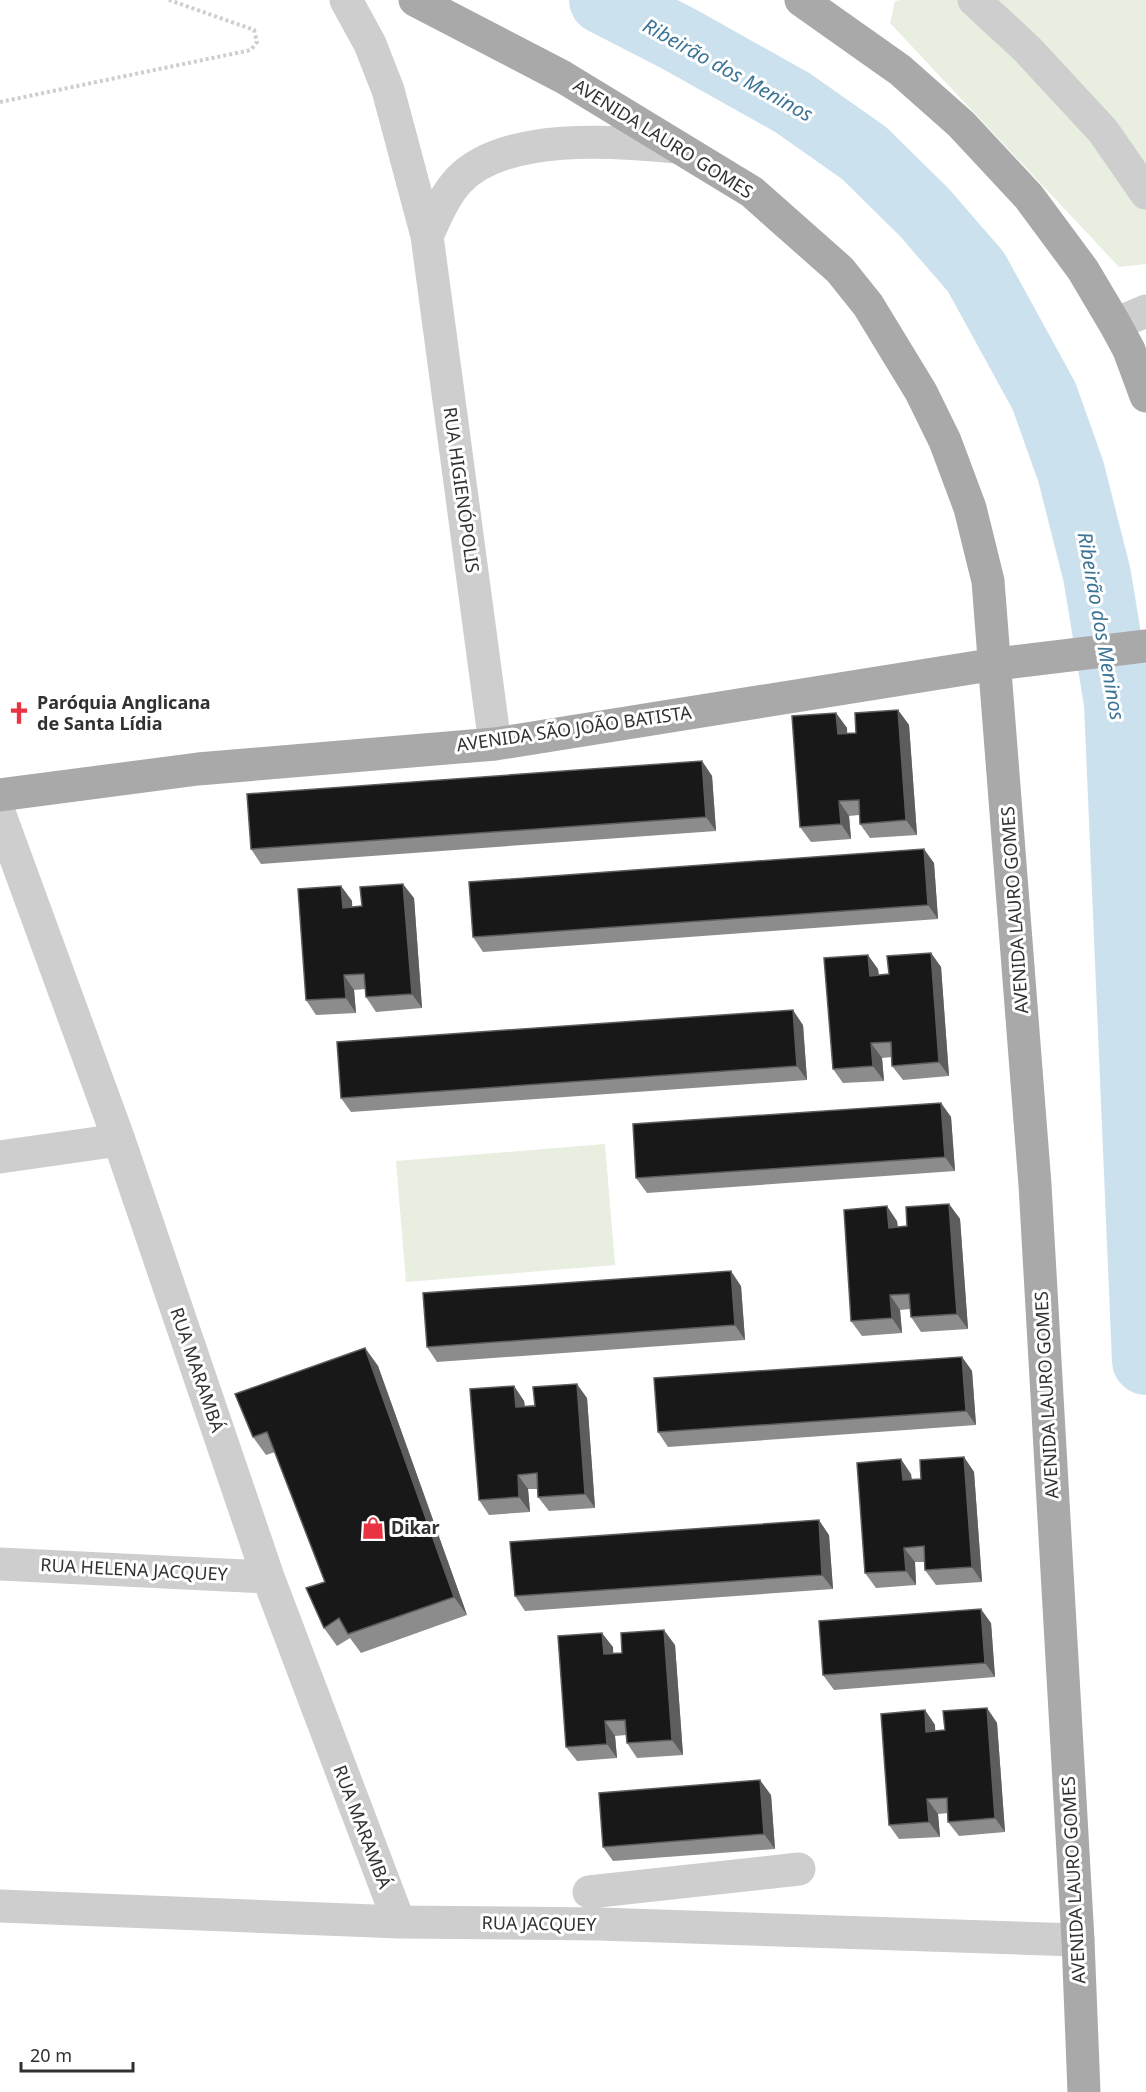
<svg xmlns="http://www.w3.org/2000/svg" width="1146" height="2092" viewBox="0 0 1146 2092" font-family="'Noto Sans',sans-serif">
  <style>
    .green { fill: #e8eee0 }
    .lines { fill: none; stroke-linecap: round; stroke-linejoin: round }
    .river { stroke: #cce1ee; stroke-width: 68 }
    .path { stroke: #cecece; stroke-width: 4; stroke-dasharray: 3 3; stroke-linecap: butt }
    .minor { stroke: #cecece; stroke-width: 33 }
    .major { stroke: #a9a9a9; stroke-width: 33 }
    .wall { fill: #8c8c8c }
    .shaded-wall { fill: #5d5d5d }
    .building { fill: #181818; stroke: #5d5d5d; stroke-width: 1.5 }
    .labels { text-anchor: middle; stroke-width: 6; stroke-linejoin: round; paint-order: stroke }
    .street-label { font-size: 18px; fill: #313131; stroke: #fff }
    .poi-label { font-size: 18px; font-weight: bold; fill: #313131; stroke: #fff; text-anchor: start }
    .water-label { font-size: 20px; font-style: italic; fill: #3c7496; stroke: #fff }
  </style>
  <rect width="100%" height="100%" fill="#fff"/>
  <path class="green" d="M901,0H1146V264L1119,267L890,23L895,1Z
    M605,1144L615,1265L406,1282L396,1161Z"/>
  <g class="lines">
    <path class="river" d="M603,0L679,39L793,103L864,153L924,212L976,272L1044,396L1071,472L1097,575L1118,703L1146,1361"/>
    <path class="path" d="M0,102L251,50L257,42L254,30L169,0"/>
    <path class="minor" d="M346,0L370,44L388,90L427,236L495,744
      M974,0L1027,49L1103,131L1146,193
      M427,236C436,217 444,196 459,180C505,132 616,141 677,147
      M1115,324L1146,311
      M0,815L119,1140L268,1577L399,1922
      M0,1157L119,1140
      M0,1564L268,1577
      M589,1892L799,1869
      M0,1906L399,1922L600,1924L1078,1940"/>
    <path class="major" d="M415,0L563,77L752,192L840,270L868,305L921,392L945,441L970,508L988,581L1035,1185L1078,1940L1084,2092
      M801,0L900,70L961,124L1029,197L1083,270L1115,324L1129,350L1146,396
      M0,795L198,769L495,744L996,664L1146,646"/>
  </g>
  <path class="wall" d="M898,710L909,725L917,835L870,838L860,824L859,815L849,816L851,839L811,842L800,827L836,713L847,728V733H856Z
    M702,761L712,776L716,831L261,864L251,849Z
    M934,863L938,919L483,952L473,937Z
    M341,886L352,901V907L414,898L422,1008L376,1012L366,997L365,989L354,990L356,1013L316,1015L306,1000Z
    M931,953L941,967L949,1076L903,1080L892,1066V1057L882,1058L884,1081L843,1083L833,1069L878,969L879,975L889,974Z
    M803,1025L807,1080L351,1112L341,1098Z
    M941,1103L951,1117L955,1171L647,1193L636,1178Z
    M949,1204L960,1219L968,1329L921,1332L911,1317L910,1309L900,1310L902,1333L862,1336L851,1321L897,1221L898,1227L907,1226Z
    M741,1286L745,1340L437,1362L427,1347Z
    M365,1348L378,1366L467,1615L361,1653L350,1638L337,1646L324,1628L325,1582L275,1452L266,1455L253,1437Z
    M962,1357L972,1371L976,1425L668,1447L658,1432Z
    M514,1386L524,1401L525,1406L587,1398L595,1508L549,1511L538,1497V1489H528L530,1512L489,1515L479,1500Z
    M964,1457L974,1472L982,1582L936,1585L925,1570V1562H915L916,1585L876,1588L865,1573L911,1474L912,1480L921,1479Z
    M829,1535L833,1589L525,1611L515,1596Z
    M991,1623L995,1677L834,1690L823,1675Z
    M675,1645L683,1755L637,1758L627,1743L626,1735L615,1736L617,1758L577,1761L566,1747L613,1647V1653H622Z
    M987,1708L997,1723L1005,1832L959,1836L948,1822V1813L938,1814L940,1837L899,1839L889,1825L925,1710L935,1725V1731L945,1730Z
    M771,1795L775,1849L613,1861L603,1847Z"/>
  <path class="shaded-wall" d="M898,710L909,725L917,835L906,820Z
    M836,713L847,728L848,748L838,734Z
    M702,761L712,776L716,831L706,817Z
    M839,801L849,816L851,839L841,824Z
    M924,849L934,863L938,919L928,905Z
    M403,884L414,898L422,1008L412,994Z
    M341,886L352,901L353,922L343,908Z
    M931,953L941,967L949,1076L939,1062Z
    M868,955L878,969L880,991L870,976Z
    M344,975L354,990L356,1013L346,998Z
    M793,1010L803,1025L807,1080L797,1066Z
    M871,1043L882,1058L884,1081L873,1066Z
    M941,1103L951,1117L955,1171L945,1157Z
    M949,1204L960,1219L968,1329L957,1314Z
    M887,1206L897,1221L899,1242L889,1228Z
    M731,1271L741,1286L745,1340L735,1325Z
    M890,1295L900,1310L902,1333L892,1318Z
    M365,1348L378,1366L467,1615L454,1597Z
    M962,1357L972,1371L976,1425L966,1411Z
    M577,1384L587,1398L595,1508L585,1494Z
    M514,1386L524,1401L526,1422L516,1407Z
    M964,1457L974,1472L982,1582L972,1567Z
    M901,1459L911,1474L913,1495L903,1480Z
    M518,1475L528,1489L530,1512L519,1497Z
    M819,1520L829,1535L833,1589L822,1575Z
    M904,1548L915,1562L916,1585L906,1571Z
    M981,1609L991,1623L995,1677L985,1663Z
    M664,1630L675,1645L683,1755L672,1740Z
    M602,1633L613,1647L614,1668L604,1654Z
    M987,1708L997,1723L1005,1832L995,1818Z
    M925,1710L935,1725L936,1746L926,1732Z
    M605,1721L615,1736L617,1758L607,1744Z
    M760,1780L771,1795L775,1849L764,1834Z
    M927,1799L938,1814L940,1837L929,1822Z"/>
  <path class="building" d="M898,710L906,820L860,824L859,800L839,801L841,824L800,827L792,716L836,713L838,734L856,733L855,713Z
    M702,761L706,817L251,849L247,794Z
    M924,849L928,905L473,937L469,882Z
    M403,884L412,994L366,997L364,974L344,975L346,998L306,1000L298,889L341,886L343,908L362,906L360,887Z
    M931,953L939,1062L892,1066L891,1042L871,1043L873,1066L833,1069L824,958L868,955L870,976L889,974L887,956Z
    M793,1010L797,1066L341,1098L337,1042Z
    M941,1103L945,1157L636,1178L633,1124Z
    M949,1204L957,1314L911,1317L909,1294L890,1295L892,1318L851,1321L844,1210L887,1206L889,1228L907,1226L906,1207Z
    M731,1271L735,1325L427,1347L423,1293Z
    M365,1348L454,1597L348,1634L339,1618L324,1628L306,1588L325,1582L267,1432L253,1437L235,1394Z
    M962,1357L966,1411L658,1432L654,1378Z
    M577,1384L585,1494L538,1497L537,1473L518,1475L519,1497L479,1500L470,1389L514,1386L516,1407L535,1406L533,1387Z
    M964,1457L972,1567L925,1570L924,1546L904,1548L906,1571L865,1573L857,1463L901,1459L903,1480L921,1479L920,1460Z
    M819,1520L822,1575L515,1596L510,1542Z
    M981,1609L985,1663L823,1675L819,1621Z
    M664,1630L672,1740L627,1743L625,1720L605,1721L607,1744L566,1747L558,1636L602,1633L604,1654L622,1653L621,1633Z
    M987,1708L995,1818L948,1822L947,1798L927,1799L929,1822L889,1825L881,1714L925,1710L926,1732L945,1730L943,1711Z
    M760,1780L764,1834L603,1847L599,1793Z"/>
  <defs>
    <g id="church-bare" transform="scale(1.8)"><path d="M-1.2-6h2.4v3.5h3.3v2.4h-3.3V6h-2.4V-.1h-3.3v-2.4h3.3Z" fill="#e93342" stroke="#fff" stroke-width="2.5" paint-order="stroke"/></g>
    <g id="shop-bare" transform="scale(1.8)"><path d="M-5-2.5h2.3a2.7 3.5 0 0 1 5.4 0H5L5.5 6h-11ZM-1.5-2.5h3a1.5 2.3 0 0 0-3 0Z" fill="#e93342" stroke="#fff" stroke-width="2.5" paint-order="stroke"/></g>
  </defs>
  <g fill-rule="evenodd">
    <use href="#church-bare" x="19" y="713"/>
    <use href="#shop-bare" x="373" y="1528"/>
  </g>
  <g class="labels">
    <g class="street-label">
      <text transform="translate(663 139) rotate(32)" y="6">AVENIDA LAURO GOMES</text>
      <text transform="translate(461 490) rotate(82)" y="6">RUA HIGIENÓPOLIS</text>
      <text transform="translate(574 729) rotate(-8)" y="6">AVENIDA SÃO JOÃO BATISTA</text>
      <text transform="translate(1015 910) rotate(-94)" y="6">AVENIDA LAURO GOMES</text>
      <text transform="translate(197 1370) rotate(71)" y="6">RUA MARAMBÁ</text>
      <text transform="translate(1047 1395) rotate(-93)" y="6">AVENIDA LAURO GOMES</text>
      <text transform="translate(134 1570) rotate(3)" y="6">RUA HELENA JACQUEY</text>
      <text transform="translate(362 1827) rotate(69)" y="6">RUA MARAMBÁ</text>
      <text transform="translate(1074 1880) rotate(-93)" y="6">AVENIDA LAURO GOMES</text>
      <text transform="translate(539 1924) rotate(1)" y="6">RUA JACQUEY</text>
    </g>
    <g class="poi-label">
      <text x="37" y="709">Paróquia Anglicana<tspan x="37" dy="21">de Santa Lídia</tspan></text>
      <text x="391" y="1534">Dikar</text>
    </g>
    <g class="water-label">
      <text transform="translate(728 70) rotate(29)" y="7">Ribeirão dos Meninos</text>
      <text transform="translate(1101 626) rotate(80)" y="7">Ribeirão dos Meninos</text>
    </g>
  </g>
  <path d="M21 2062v9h112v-9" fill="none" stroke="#313131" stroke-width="3"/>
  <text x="30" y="2062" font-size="18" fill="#313131" stroke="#ffffff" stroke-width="4.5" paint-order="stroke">20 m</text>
</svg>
